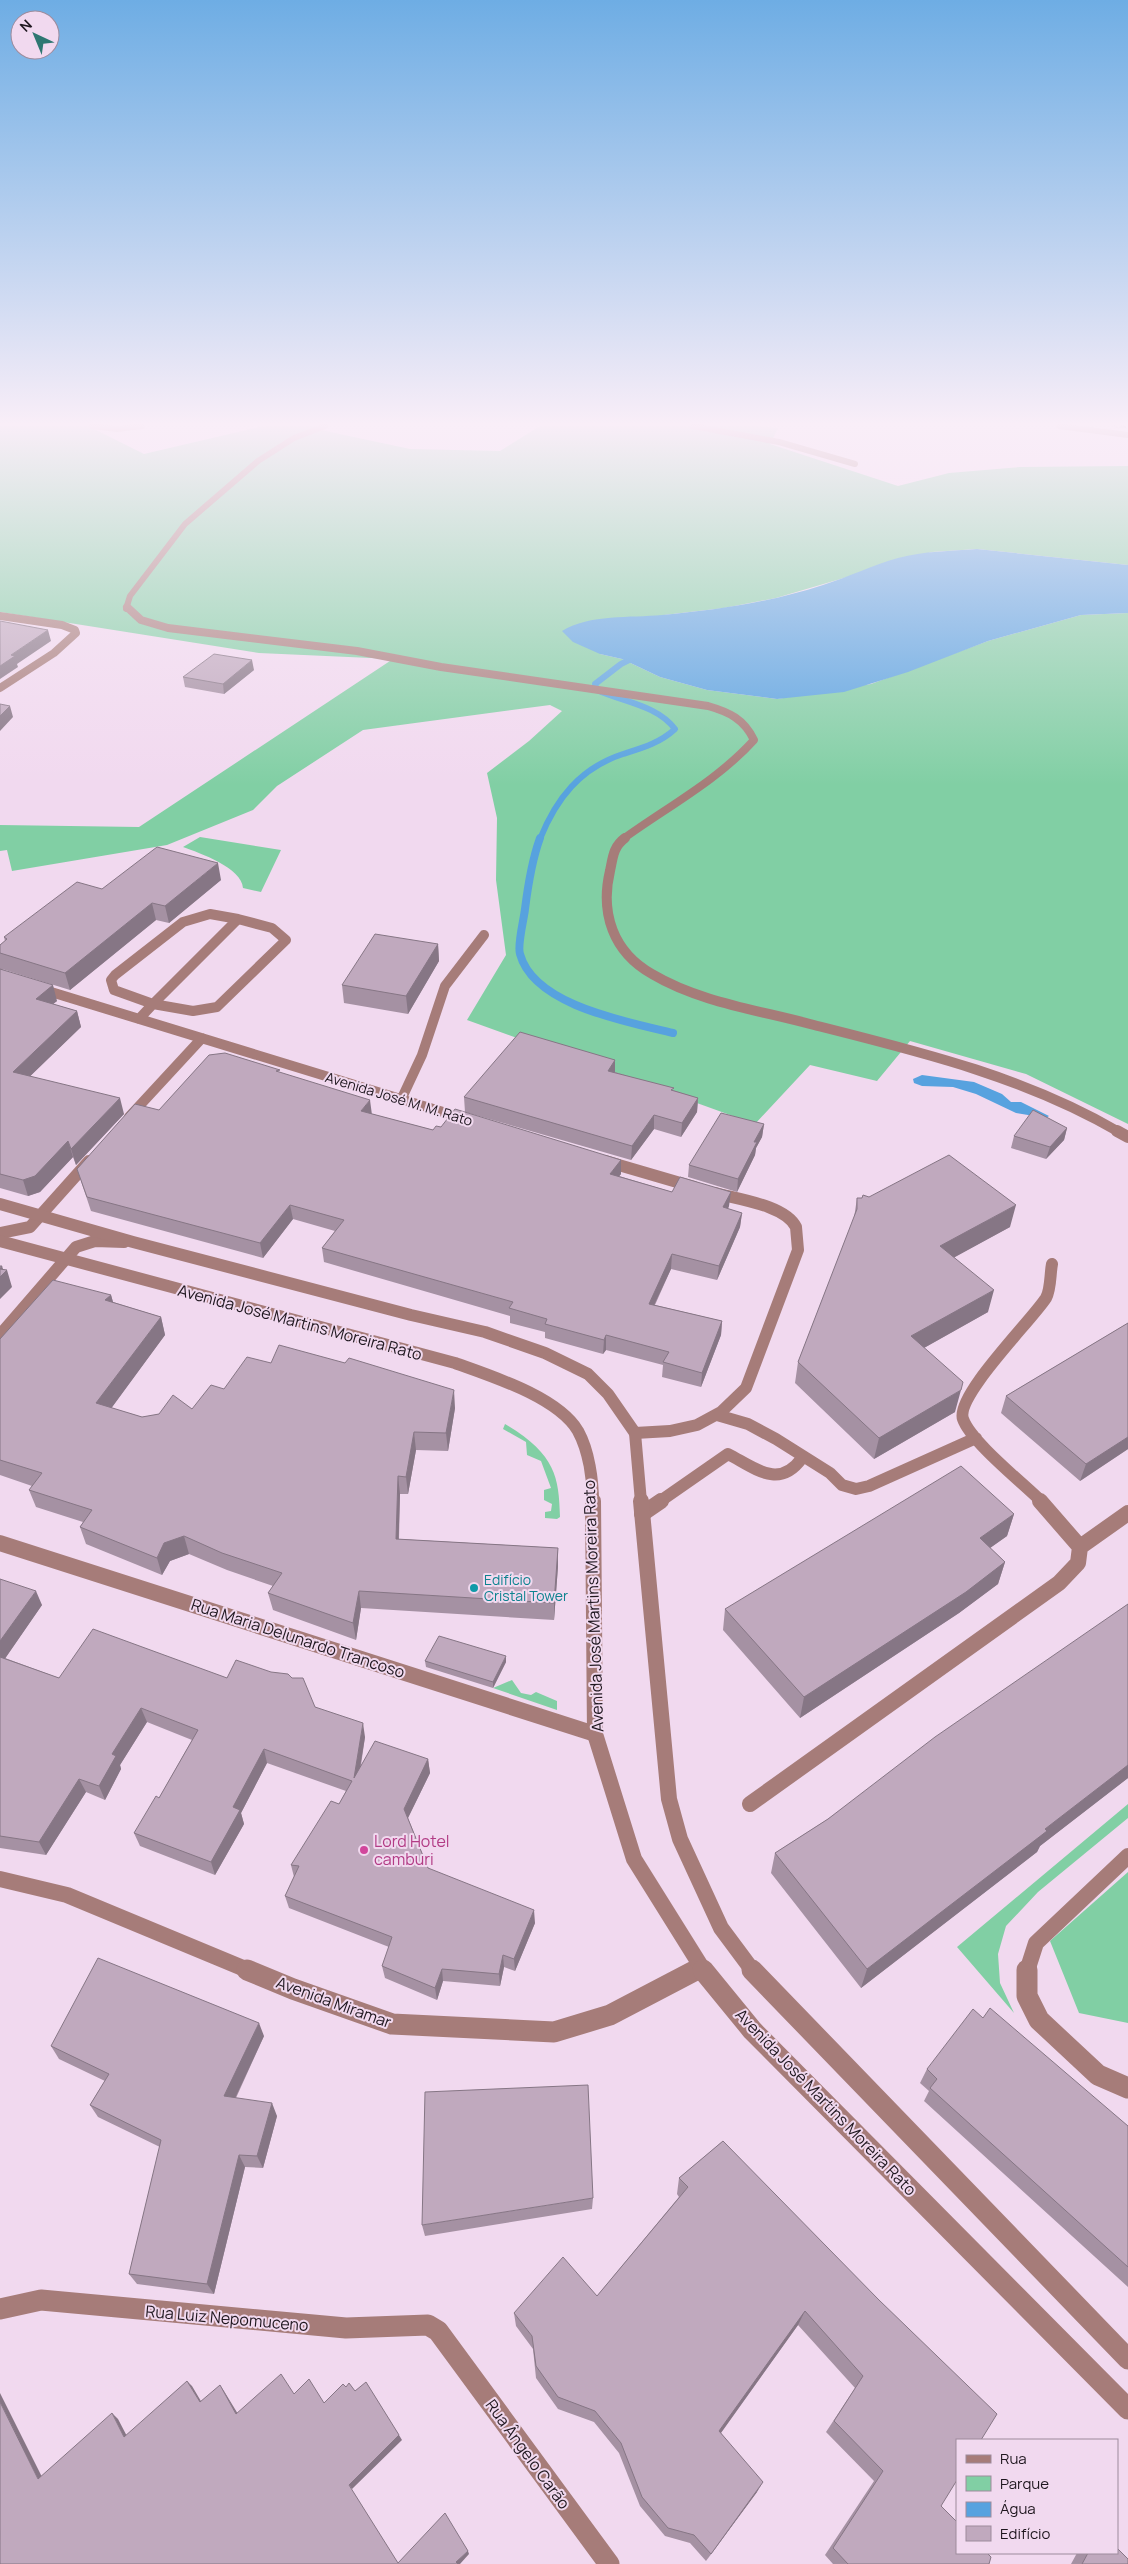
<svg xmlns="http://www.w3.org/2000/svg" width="1128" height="2564" viewBox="0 0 1128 2564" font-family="Manrope,sans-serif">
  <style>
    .green { fill: #81cfa4 }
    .water { fill: #57a2df }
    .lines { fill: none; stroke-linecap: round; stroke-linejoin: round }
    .stream-far1 { stroke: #57a2df; stroke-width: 6 }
    .stream { stroke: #57a2df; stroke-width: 8 }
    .service-far5 { stroke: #a67c79; stroke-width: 6 }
    .service-far4 { stroke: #a67c79; stroke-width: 8 }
    .service-far3 { stroke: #a67c79; stroke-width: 10 }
    .service-far2 { stroke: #a67c79; stroke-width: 12 }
    .service-far1 { stroke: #a67c79; stroke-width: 16 }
    .service { stroke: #a67c79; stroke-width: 21 }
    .minor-far4 { stroke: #a67c79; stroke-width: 8 }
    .minor-far3 { stroke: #a67c79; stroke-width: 10 }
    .minor-far2 { stroke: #a67c79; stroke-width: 12 }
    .minor-far1 { stroke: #a67c79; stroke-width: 16 }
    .minor { stroke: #a67c79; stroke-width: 21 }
    .tertiary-far2 { stroke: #a67c79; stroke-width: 12 }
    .tertiary-far1 { stroke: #a67c79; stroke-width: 16 }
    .tertiary { stroke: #a67c79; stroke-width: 21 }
    .rail-casing { stroke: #655864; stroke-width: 2.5 }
    .rail { stroke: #f1d9ef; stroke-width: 2; stroke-dasharray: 5.5; stroke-linecap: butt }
    .wall { fill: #a591a3 }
    .shaded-wall { fill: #867685 }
    .building { fill: #c0a9be; stroke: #867685 }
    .culture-dot { fill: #0f9aa8; stroke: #f1d9ef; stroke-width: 2 }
    .hotel-dot { fill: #d1479c; stroke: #f1d9ef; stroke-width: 2 }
    .labels { text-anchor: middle; stroke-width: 4; stroke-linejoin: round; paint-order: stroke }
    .street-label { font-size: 14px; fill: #1f171f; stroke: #f1d9ef }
    .culture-label { font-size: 14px; fill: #0d838f; stroke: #f1d9ef; text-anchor: start }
    .near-street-label { font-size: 16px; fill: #1f171f; stroke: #f1d9ef }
    .near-hotel-label { font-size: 16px; fill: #b23c85; stroke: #f1d9ef; text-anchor: start }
  </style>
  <rect width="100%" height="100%" fill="#f1d9ef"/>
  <path class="green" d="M0,426H88L144,454L264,426H330L321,430L410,449L500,451L540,426H760L778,428L770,444L898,486L949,473L1020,467L1128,466V565L977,549L932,552L776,598L724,608L664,615L600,654L622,659L660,677L707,690L777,699L871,684L988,641L1081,615L1128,613V1124L1026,1074L910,1041L877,1081L810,1065L755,1124L467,1020L506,955L496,880L497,818L487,773L529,741L562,711L550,705L363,730L277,786L253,810L167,845L12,871L7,850L0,851V825L139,827L393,659L259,653L0,612Z
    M200,837L281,850L261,892L243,888C242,868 200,853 183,847Z
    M505,1424C555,1454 559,1476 560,1517L557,1519L545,1518V1512L551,1511L552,1504L544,1500V1490L551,1488L541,1461L527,1455L526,1442L503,1429Z
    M512,1680L521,1693L531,1695L536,1692L557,1701V1710L493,1688Z
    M1128,1804V1818L1038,1892L1006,1926L998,1954L1000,1983L1014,2013L957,1947Z
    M1128,1872V2023L1079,2013L1050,1941Z"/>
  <path class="water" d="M977,549L1128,565V613L1081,615L988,641L908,672L844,692L777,699L707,690L660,677L622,659L600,654L573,642L562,631C590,614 630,618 662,615C717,610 771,602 823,585C848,577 873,565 898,558C924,551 951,551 977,549Z
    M922,1075L974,1082L1002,1094L1011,1102H1021L1049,1116L1046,1118L1016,1113L976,1094L953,1087L922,1086L914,1083L913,1079Z"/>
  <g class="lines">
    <path class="stream-far1" d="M596,687L595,684L621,664L637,656
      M540,839C556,799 580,768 623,754C642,748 660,743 675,729C657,705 623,702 597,690"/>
    <path class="stream" d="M540,838C532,860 528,885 525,909C524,919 517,945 520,954C534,1006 629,1022 673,1033"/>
    <path class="service-far5" d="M92,426L117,429L142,426
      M693,426L779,442L855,464
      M1059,426L1128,435
      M126,609L130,596L185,524L258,461L294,438L325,426"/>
    <path class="service-far4" d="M127,607L141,620L168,628L357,651L441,667L708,706C729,712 744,719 754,740C717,781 667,807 623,839"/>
    <path class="service-far3" d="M625,838C613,847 613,857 610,871C600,913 613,952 652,974C699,1002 758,1010 810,1024C917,1051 1023,1076 1119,1132
      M401,1100L422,1055L445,986L484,935"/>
    <path class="service-far2" d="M1117,1131L1128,1137"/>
    <path class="service-far1" d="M1027,1971L1036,1943L1128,1856"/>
    <path class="service" d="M1027,1970V1996L1039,2020L1098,2075L1128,2088"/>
    <path class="minor-far4" d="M0,616L62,625L75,630L76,633L54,653L0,688"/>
    <path class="minor-far3" d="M238,919L272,928L286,940L217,1007L193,1011L153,1004Z
      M38,988L466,1119
      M139,1019L153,1004L114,990L111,980L115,975L183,922L210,914L238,919
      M129,1117L202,1038"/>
    <path class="minor-far2" d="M605,1161L694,1187
      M0,1233L30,1227L89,1161
      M0,1335L76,1247L95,1241L124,1242
      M717,1415L748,1424L776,1439L830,1473L842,1485L856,1489L869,1486L976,1438
      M635,1433L670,1431L697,1425L721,1412L746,1388L798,1250L796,1227C785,1205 737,1199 715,1193
      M659,1502L728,1454C755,1468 779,1490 802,1458
      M1042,1502C1023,1483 971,1442 963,1419C955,1396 1032,1320 1046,1298C1051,1289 1050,1274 1052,1264"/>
    <path class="minor-far1" d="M642,1514L661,1501
      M0,1543L595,1734
      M1080,1547L1128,1513
      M750,1804L1059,1583L1078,1563L1080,1547L1040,1501
      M0,1879L67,1895L250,1971
      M694,1971L701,1967"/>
    <path class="minor" d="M247,1970L293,1989L392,2024L554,2032L610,2015L696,1970
      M0,2309L41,2300L346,2328L428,2325L438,2331L609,2564"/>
    <path class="tertiary-far2" d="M0,1204L133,1242L411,1315L485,1332L545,1353L588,1374L608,1394L635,1433L641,1502
      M0,1241L455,1363C491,1376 558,1397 578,1431C589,1451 593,1480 593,1502"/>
    <path class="tertiary-far1" d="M593,1501L595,1734L634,1859L704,1971
      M641,1501L669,1799L680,1839L721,1928L753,1971"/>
    <path class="tertiary" d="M703,1970L752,2030L1128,2409
      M752,1970L1128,2359"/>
    <g class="rail-casing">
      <path id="rail" d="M1115,426L1128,427"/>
    </g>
    <use href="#rail" class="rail"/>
  </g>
  <path class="wall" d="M254,670L224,694L185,687L183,677Z
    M221,880L169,923L156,920L70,990L2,969L57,1001L53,1004L77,1011L81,1027L30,1076L124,1114L76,1165L73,1157L40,1192L28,1196L0,1188V945L5,941L4,937L102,889Z
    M438,944L439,961L408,1014L344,1003L342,985Z
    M615,1072L698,1098L697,1112L681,1137L654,1129L631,1160L465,1112L464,1097Z
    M281,1073L372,1114L433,1130L621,1174L619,1176L672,1192L729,1206L728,1209L742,1213L740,1227L717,1280L671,1269L655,1305L722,1321L721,1335L701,1387L662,1377L663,1365L606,1350L603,1354L545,1338V1332L510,1323V1316L324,1262L322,1248L335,1231L293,1219L263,1258L91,1211L77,1169L159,1110Z
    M764,1124L762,1137L756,1148L755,1155L737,1192L688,1177L689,1165Z
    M1067,1128L1064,1140L1046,1159L1011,1148L1014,1136Z
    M857,1198L1010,1227L954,1257L988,1312L924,1348L955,1412L874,1459L795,1383L798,1362L854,1218Z
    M111,1295L113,1302L161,1317L165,1335L111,1408L142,1417L192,1409L224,1389L455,1408L448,1451L416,1450L408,1494H400L399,1539L558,1548V1566L554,1620L361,1608L356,1640L273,1610L268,1593L273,1586L227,1570L189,1554L170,1561L162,1575L86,1544L80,1527L83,1522L36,1507L29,1490L32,1486L0,1475V1339Z
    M1128,1323V1449L1080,1481L1001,1413L1006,1396Z
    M1014,1514L1007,1536L990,1548L1005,1562L998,1584L959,1613L800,1718L723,1630L725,1609Z
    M0,1579L42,1605L5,1658L59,1678H227L315,1707L365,1737L361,1765L428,1759L430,1773L408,1818L428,1868L535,1923L515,1971L504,1967L500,1986L443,1981L437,2000L385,1978L382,1966L389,1947L289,1908L285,1896L294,1877L291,1865L339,1804L346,1791L267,1763L241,1813L244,1824L215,1875L140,1846L134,1833L159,1798L192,1740L147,1722L120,1765L121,1769L105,1800L86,1792L46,1855L0,1848Z
    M1128,1604V1778L1040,1846L1037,1852L861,1988L771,1873L775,1853L828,1819Z
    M425,1661L506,1662L493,1688L426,1667Z
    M983,2018L1128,2126V2287L924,2101L929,2091L920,2083L927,2069Z
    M264,2036L236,2098L277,2116L263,2168L245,2167L214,2294L137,2284L129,2274L160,2147L98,2117L90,2105L105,2081L59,2059L51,2046Z
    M723,2141L941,2506L989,2564H833L825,2555L874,2481L826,2432L855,2388L798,2325L721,2433L757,2492L706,2561L690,2543L665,2536L640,2506L619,2453L594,2422L558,2409L536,2378L533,2349L516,2326L514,2313L597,2296L679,2197L677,2194L679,2178Z
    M593,2198L592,2209L425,2236L422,2225Z
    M1077,2553H1117L1128,2564H1071Z"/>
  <path class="shaded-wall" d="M48,630L51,641L17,664L18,667L0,679V666L11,655Z
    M252,660L254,670L224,694L223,684Z
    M10,706L13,717L0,731V716Z
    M218,863L221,880L169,923L165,906Z
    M152,903L156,920L70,990L65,973Z
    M438,944L439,961L408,1014L406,996Z
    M53,985L57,1001L40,1014L36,999Z
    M77,1011L81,1027L18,1088L13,1072Z
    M615,1060V1074L608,1071Z
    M120,1098L124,1114L76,1165L71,1149Z
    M698,1098L697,1112L681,1137L682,1123Z
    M370,1100L372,1115L361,1111Z
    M654,1115V1129L631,1160L632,1146Z
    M764,1124L762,1137L756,1148L755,1155L737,1192L738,1179L754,1142Z
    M1067,1128L1064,1140L1046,1159L1050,1147Z
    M68,1141L73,1157L40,1192L28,1196L23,1180Z
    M621,1160V1174L610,1188V1174Z
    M731,1192L729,1206L721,1222L723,1207Z
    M290,1205L293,1219L263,1258L260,1243Z
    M1016,1205L1010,1227L935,1268L940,1246Z
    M742,1213L740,1227L717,1280L719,1266Z
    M672,1254L671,1269L648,1318L649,1304Z
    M2,1266L4,1272L7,1270L12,1287L0,1299V1269Z
    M994,1290L988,1312L906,1358L911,1336Z
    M111,1295L116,1313L105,1300Z
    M161,1317L165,1335L102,1421L96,1403Z
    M722,1321L721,1335L701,1387L702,1373Z
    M606,1335V1350L603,1354L604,1340Z
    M454,1390L455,1408L448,1451L446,1433Z
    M961,1390L955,1412L874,1459L879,1438Z
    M414,1432L416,1450L408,1494L406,1477Z
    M1128,1437V1449L1080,1481L1086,1464Z
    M398,1476L400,1494L398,1556L396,1539Z
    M1014,1514L1007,1536L973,1560L980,1538Z
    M184,1536L189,1554L170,1561L162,1575L157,1558L164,1543Z
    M558,1548V1566L554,1620V1603Z
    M1005,1562L998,1584L959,1613L800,1718L804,1697Z
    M36,1591L42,1605L0,1666V1641Z
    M359,1591L361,1608L356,1640L353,1623Z
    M506,1656V1662L493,1688V1682Z
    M141,1708L147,1722L120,1765L121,1769L105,1800L99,1786L112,1754Z
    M363,1723L365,1737L356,1792L354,1778Z
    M264,1749L267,1763L241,1813L244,1824L215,1875L211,1862L233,1807Z
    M428,1759L430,1773L406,1822L404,1809Z
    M1128,1765V1778L1040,1846L1037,1852L861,1988L867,1969L1045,1829Z
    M79,1779L86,1792L46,1855L39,1842Z
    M534,1910L535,1923L515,1971L514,1959Z
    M503,1955L504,1967L500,1986L499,1974Z
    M442,1969L443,1981L437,2000L435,1988Z
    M259,2023L264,2036L230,2109L224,2096Z
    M272,2103L277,2116L263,2168L257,2156Z
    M239,2155L245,2167L214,2294L207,2284Z
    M805,2311L798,2325L715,2441L719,2431Z
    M187,2381L192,2386L205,2408L200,2402Z
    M220,2385L224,2391L241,2419L236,2414Z
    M0,2393L45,2483L38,2479L0,2402Z
    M112,2413L118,2419L130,2442L124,2437Z
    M399,2435L402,2440L352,2489L349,2485Z
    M763,2482L757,2492L706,2561L711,2554Z
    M468,2551L469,2554L460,2564H457L456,2562Z"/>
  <path class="building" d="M0,621L48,630L11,655L15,656L0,666Z
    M214,654L252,660L223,684L183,677Z
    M0,704L10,706L0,716Z
    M157,847L218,863L165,906L152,903L65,973L0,953V945L7,939L4,937L77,882L102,889Z
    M375,934L438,944L406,996L342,985Z
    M0,969L53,985L36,999L77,1011L13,1072L120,1098L71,1149L68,1141L35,1176L23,1180L0,1174Z
    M520,1032L615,1060L608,1071L674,1088L671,1090L698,1098L682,1123L654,1115L632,1146L464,1097Z
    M225,1053L280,1070L276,1071L370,1100L361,1111L433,1130L436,1126L441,1127L455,1109L621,1160L610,1174L672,1192L680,1177L731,1192L723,1207L742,1213L719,1266L672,1254L649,1304L722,1321L702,1373L663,1362L669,1352L606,1335L604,1340L545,1324L547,1319L509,1308L513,1302L322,1248L344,1220L290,1205L260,1243L87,1197L77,1169L135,1104L159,1110L209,1055Z
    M1033,1110L1067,1128L1050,1147L1014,1136Z
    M721,1113L764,1124L754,1142H757L738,1179L689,1165Z
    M949,1155L1016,1205L940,1246L994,1290L911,1336L963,1382L961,1390L879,1438L798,1362L857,1209V1198H862L863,1195L869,1197Z
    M0,1266H2L0,1269L7,1270L0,1277Z
    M53,1280L111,1295L105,1300L161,1317L96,1403L142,1417L159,1414L173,1395L192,1409L211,1385L224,1389L247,1357L271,1363L279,1345L345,1363L349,1358L454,1390L446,1433L414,1432L406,1477L398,1476L396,1539L558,1548L554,1603L359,1591L353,1623L268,1593L282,1573L222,1553L184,1536L164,1543L157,1558L80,1527L92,1510L29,1490L42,1473L0,1460V1339Z
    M1128,1323V1437L1086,1464L1006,1396Z
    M961,1466L1014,1514L980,1538L1005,1562L966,1592L804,1697L725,1609Z
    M0,1579L36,1591L0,1641Z
    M1128,1604V1765L1045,1829L1047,1831L867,1969L775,1853L828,1819L935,1737Z
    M93,1629L227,1678L236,1660L271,1672L288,1674L292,1678H303L315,1707L363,1723L354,1778L375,1741L428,1759L404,1809L428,1868L534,1910L514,1959L503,1955L499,1974L442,1969L435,1988L382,1966L392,1937L285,1896L299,1866L291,1865L331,1801L339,1804L352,1781L264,1749L233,1807L240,1810L211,1862L134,1833L156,1796L159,1798L198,1730L141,1708L112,1754L116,1756L99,1786L79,1779L39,1842L0,1836V1657L59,1678Z
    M439,1636L506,1656L493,1682L425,1661Z
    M98,1958L259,2023L224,2096L272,2103L257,2156L239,2155L207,2284L129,2274L161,2140L90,2105L109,2074L51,2046Z
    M990,2008L1128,2126V2267L930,2088L937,2079L927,2069L973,2009L983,2018Z
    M588,2085L593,2198L422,2225L425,2092Z
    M723,2141L879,2300L997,2414L981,2440H957V2480L941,2506L957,2522V2553H987L991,2557L989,2564H848L833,2548L883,2471L834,2421L863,2376L805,2311L719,2431L763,2482L711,2554L694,2535L668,2528L642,2497L621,2443L595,2411L558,2397L536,2366L532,2336L514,2313L563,2257L597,2296L688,2187L679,2178Z
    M281,2374L294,2394L309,2379L324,2403L343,2384L346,2387L349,2383L355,2391L366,2382L399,2435L349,2485L398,2563L445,2513L468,2551L456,2562L458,2564H0V2402L38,2479L112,2413L124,2437L187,2381L200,2402L220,2385L236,2414Z
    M1117,2548L1128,2559V2564H1082L1088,2553H1117Z"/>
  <linearGradient id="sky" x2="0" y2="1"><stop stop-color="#6eade4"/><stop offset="0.54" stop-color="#f9eef8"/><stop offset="1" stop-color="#f9eef8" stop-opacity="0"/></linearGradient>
  <rect width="1128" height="785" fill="url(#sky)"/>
  <circle class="culture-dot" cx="474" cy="1588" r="5"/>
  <circle class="hotel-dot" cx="364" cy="1850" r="5"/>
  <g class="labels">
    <g class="street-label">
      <text transform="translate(399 1099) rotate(17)" y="5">Avenida José M. M. Rato</text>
    </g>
    <g class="culture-label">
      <text x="484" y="1585">Edifício<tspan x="484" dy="16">Cristal Tower</tspan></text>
    </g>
    <g class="near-street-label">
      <text transform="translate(300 1322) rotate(15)" y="6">Avenida José Martins Moreira Rato</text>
      <text transform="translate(593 1606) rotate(-92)" y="6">Avenida José Martins Moreira Rato</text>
      <text transform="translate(298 1638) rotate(18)" y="6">Rua Maria Delunardo Trancoso</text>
      <text transform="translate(334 2002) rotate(20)" y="6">Avenida Miramar</text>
      <text transform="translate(826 2102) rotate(46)" y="6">Avenida José Martins Moreira Rato</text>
      <text transform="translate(227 2318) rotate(5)" y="6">Rua Luiz Nepomuceno</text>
      <text transform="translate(528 2454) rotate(54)" y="6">Rua Ângelo Carão</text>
    </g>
    <g class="near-hotel-label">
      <text x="374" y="1847">Lord Hotel<tspan x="374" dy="18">camburi</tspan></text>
    </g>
  </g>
  <rect x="956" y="2439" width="162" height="115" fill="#f1d9ef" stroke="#9d8b9c"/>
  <rect x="966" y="2455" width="25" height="8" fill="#a67c79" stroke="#9d8b9c"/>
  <text x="1000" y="2464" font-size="15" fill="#1f171f">Rua</text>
  <rect x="966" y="2476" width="25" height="15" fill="#81cfa4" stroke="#9d8b9c"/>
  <text x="1000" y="2489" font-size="15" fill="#1f171f">Parque</text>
  <rect x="966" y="2502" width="25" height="15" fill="#57a2df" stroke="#9d8b9c"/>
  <text x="1000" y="2514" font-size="15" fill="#1f171f">Água</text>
  <rect x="966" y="2526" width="25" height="15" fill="#c0a9be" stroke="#9d8b9c"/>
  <text x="1000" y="2539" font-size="15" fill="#1f171f">Edifício</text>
  <g transform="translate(35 35) rotate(316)"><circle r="24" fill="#f1d9ef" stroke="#9d8b9c"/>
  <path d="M0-4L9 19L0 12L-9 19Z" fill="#2e7772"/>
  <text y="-8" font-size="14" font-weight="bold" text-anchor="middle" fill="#1f171f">N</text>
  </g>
</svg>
